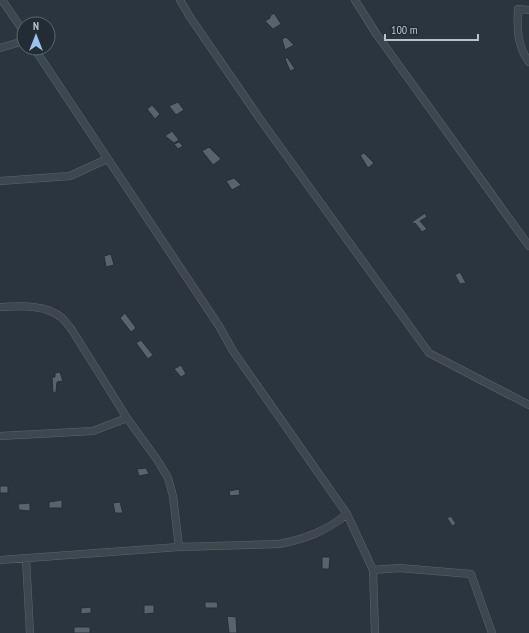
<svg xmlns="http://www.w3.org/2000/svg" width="529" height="633" viewBox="0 0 529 633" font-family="'PT Sans Narrow',sans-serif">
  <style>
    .building { fill: #58636e; stroke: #242e36 }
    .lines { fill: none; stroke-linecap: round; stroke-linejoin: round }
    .minor-casing { stroke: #5b656c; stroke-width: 8 }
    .minor { stroke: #3e474f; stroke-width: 7 }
  </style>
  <rect width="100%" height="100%" fill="#2a353f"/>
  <path class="building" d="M274,13L281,24L273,29L265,21L270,18V16Z
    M286,37L294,45L285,50L282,39Z
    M287,57L295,69L290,71L285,59Z
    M178,102L184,110L176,115L169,106Z
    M152,105L160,114L155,119L147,109Z
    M172,131L179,140L174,143L165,136Z
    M179,142L183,146L178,149L174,144Z
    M209,147L221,159L213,165L202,151Z
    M364,153L374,163L368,168L360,155Z
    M234,178L241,185L232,190L226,181Z
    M425,213L427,217L420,221L427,229L422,232L415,223L413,224L412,222Z
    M111,254L114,265L106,267L104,256Z
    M460,272L466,283L460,284L455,275Z
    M125,313L136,328L131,332L120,318Z
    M141,340L153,355L148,359L136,343Z
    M181,365L186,374L181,377L174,369Z
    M60,372L63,381L57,382L56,392L53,393L52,377H55V373Z
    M146,468L149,474L139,476L137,469Z
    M0,486H8V493H0Z
    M239,489L240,495L230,496L229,491Z
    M62,500V508H49V502Z
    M120,502L123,513H115L113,503Z
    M30,503V511L19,510L18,504Z
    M451,516L456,524L452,526L447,518Z
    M322,557H330L329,569H322Z
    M205,602H217L218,608H205Z
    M144,605H154V613L144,614Z
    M91,607V613L81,614V608Z
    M227,616L236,617L237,633H229Z
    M74,627H90V633H74Z"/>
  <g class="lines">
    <g class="minor-casing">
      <path id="minor" d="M2,0L24,32
        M180,0L190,17L260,119L429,353L529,405
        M355,0L377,35L529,246
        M529,10L518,9C517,28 517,46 529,62
        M0,48L24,41
        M34,48L219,326L233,351L347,514L373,570L375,633
        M0,181L70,176L107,159
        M0,307C19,306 46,304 62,318C65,321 69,326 72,330L127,418L158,461L168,478L173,496L179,547
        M0,436L93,431L127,418
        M26,558L30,633
        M0,560L179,547L279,544C306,539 326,531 347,514
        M373,570L399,568L471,574L492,633"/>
    </g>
    <use href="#minor" class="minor"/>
  </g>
  <g transform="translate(36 36)"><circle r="19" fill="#222c34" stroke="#5f6870"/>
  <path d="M0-3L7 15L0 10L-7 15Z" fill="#9dc3ec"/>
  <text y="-6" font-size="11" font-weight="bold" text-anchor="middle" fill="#bac2c9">N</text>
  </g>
  <path d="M385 34v6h93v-6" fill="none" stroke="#bac2c9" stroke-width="2"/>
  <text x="391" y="34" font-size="12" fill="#bac2c9" stroke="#222c34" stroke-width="3" paint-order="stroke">100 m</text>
</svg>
